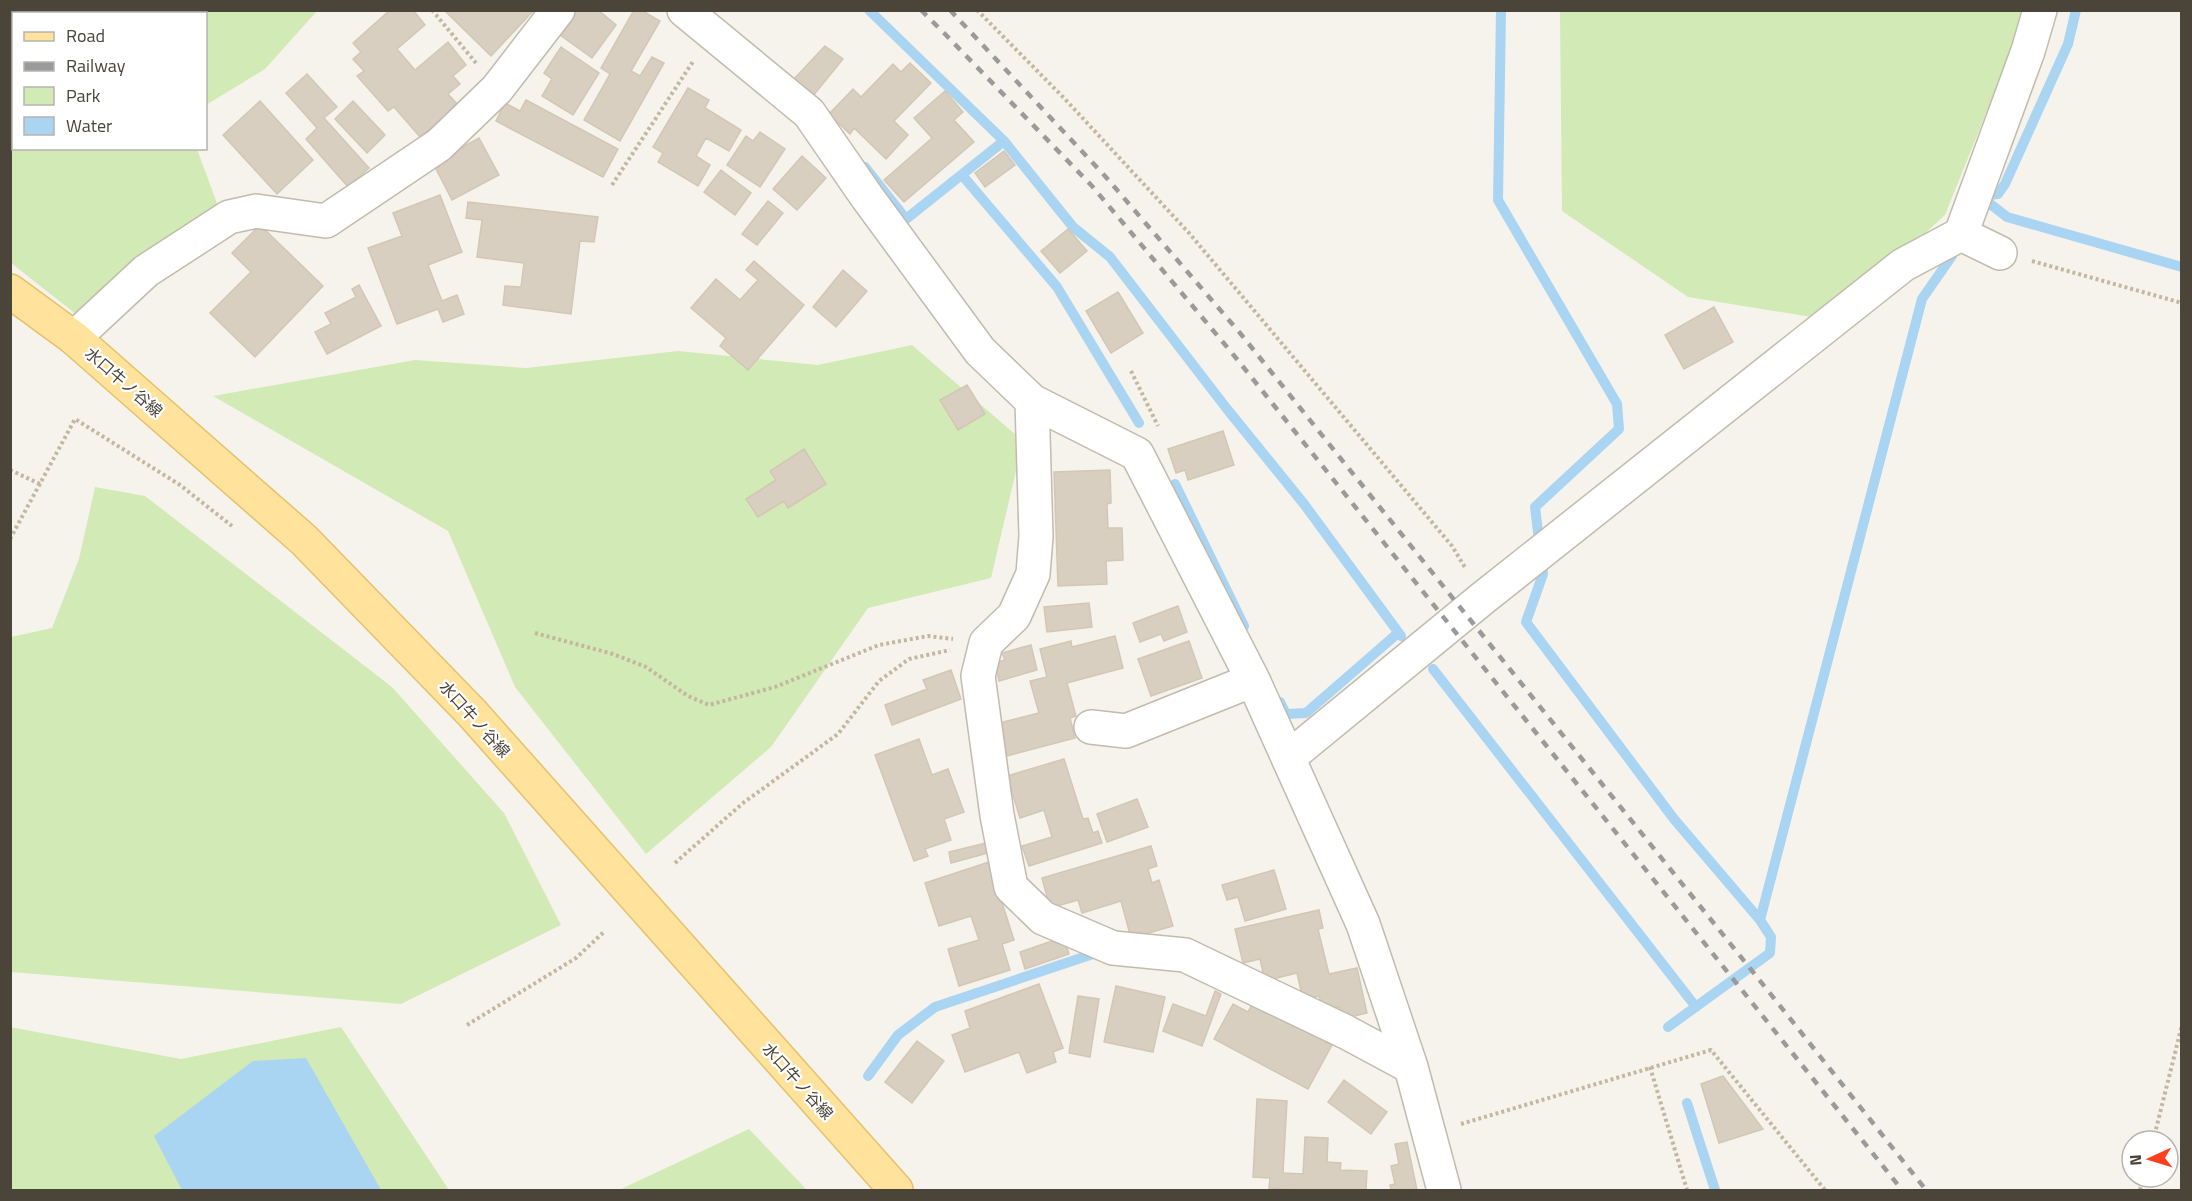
<svg xmlns="http://www.w3.org/2000/svg" width="2192" height="1201" viewBox="0 0 2192 1201" font-family="'Titillium Web','Noto Sans JP',sans-serif">
  <style>
    .green { fill: #d2eab5 }
    .water { fill: #a9d4f2 }
    .lines { fill: none; stroke-linecap: round; stroke-linejoin: round }
    .stream { stroke: #a9d4f2; stroke-width: 10 }
    .building { fill: #d8cfc1; stroke: #d3c7b4; stroke-width: 1.5 }
    .minor-casing { stroke: #c2bbae; stroke-width: 36 }
    .major-casing { stroke: #e6c16a; stroke-width: 36 }
    .path { stroke: #c4b79f; stroke-width: 4; stroke-dasharray: 3 3; stroke-linecap: butt }
    .minor { stroke: #fff; stroke-width: 33 }
    .major { stroke: #ffe39c; stroke-width: 33 }
    .rail { stroke: #9a9a9a; stroke-width: 4.5; stroke-dasharray: 8 8; stroke-linecap: butt }
    .labels { text-anchor: middle; stroke-width: 4.5; stroke-linejoin: round; paint-order: stroke }
    .street-label { font-size: 16px; fill: #4b4439; stroke: #fff }
  </style>
  <rect width="100%" height="100%" fill="#f6f3ec"/>
  <path class="green" d="M10,11H317L265,69L206,105V14H14V148L197,149L218,206L81,318L11,263Z
    M1560,11H2022L2007,61L1945,215L1830,320L1688,297L1562,211Z
    M912,345L1023,441L991,578L868,608L771,747L646,854L515,687L448,531L213,396L415,360L526,368L678,351L818,365Z
    M95,487L145,496L392,687L504,813L561,925L401,1004L11,972V637L52,628L79,559Z
    M10,1027L181,1059L341,1027L449,1190H11Z
    M749,1129L807,1190H619Z"/>
  <path class="water" d="M306,1058L381,1190H182L154,1136L253,1061Z"/>
  <g class="lines">
    <path class="stream" d="M869,10L1004,141
      M1501,10L1498,200L1617,404L1619,429L1535,507L1543,574L1526,622L1674,819L1760,920L1771,937L1770,953L1668,1027
      M2076,10L2068,44L2005,184L1998,194L1980,196L2007,217L2182,267
      M865,167L906,219L1004,141L1073,227L1110,257L1227,409L1304,504L1401,636
      M962,175L1057,287L1139,423
      M1175,484L1244,626
      M1433,669L1696,1007
      M1280,702L1286,714L1306,713L1398,633
      M1760,920L1922,299L1952,256
      M868,1076L898,1035L935,1007L1093,954
      M1687,1103L1715,1190"/>
  </g>
  <path class="building" d="M390,10H413L425,25L397,49L415,70L448,42L466,65L453,76L460,84L448,94L458,105L420,137L394,107L388,111L357,76L364,71L353,59L361,52L353,43Z
    M444,10H534L491,56Z
    M571,10H598L616,25L592,58L556,32Z
    M634,10H641L660,21L631,71L640,76L652,57L664,63L620,141L584,120L610,74L601,68Z
    M825,46L843,59L813,96L794,79Z
    M561,47L599,73L573,115L542,96L552,79L544,73Z
    M910,63L931,83L894,121L908,135L886,159L854,128L850,134L829,114L853,89L861,97L893,64L901,72Z
    M307,74L337,107L324,118L369,168L348,187L306,139L317,128L286,93Z
    M688,88L709,100L705,108L741,130L729,151L706,138L696,156L710,165L698,186L658,162L663,153L653,147Z
    M945,91L963,112L954,120L974,142L904,202L884,180L932,138L914,118Z
    M526,100L618,149L603,177L496,121L505,103L520,111Z
    M260,101L313,160L277,194L223,135Z
    M353,101L385,135L367,153L335,119Z
    M760,132L785,149L760,187L727,165L746,136L753,141Z
    M479,138L499,175L452,200L433,163Z
    M1004,151L1015,165L985,187L975,173Z
    M802,156L826,178L797,210L773,189Z
    M721,170L751,193L735,215L704,192Z
    M440,195L462,252L428,265L442,301L457,295L464,314L443,322L438,309L397,324L368,248L402,236L393,213Z
    M768,201L783,213L757,245L742,234Z
    M468,202L598,217L594,242L580,241L571,314L503,305L505,286L521,287L524,263L477,257L482,220L466,218Z
    M260,225L323,286L255,357L210,313L251,272L232,253Z
    M1068,229L1087,251L1060,273L1041,251Z
    M754,261L804,305L748,370L720,346L726,338L691,308L716,279L740,300L758,280L746,270Z
    M843,270L867,291L836,327L813,307Z
    M359,285L381,326L327,354L315,332L331,324L325,313L356,297L352,289Z
    M1118,292L1143,333L1111,353L1086,311Z
    M1714,307L1733,342L1684,369L1665,335Z
    M967,385L985,414L958,430L940,400Z
    M1223,431L1234,465L1188,480L1185,470L1176,473L1168,449Z
    M804,449L826,484L788,508L784,501L758,517L746,499L776,480L770,471Z
    M1110,470L1111,503L1107,504L1108,528H1122L1123,560L1106,561L1107,584L1058,586L1054,472Z
    M1089,603L1092,627L1047,632L1044,607Z
    M1178,606L1187,632L1164,641L1161,634L1140,642L1133,623Z
    M1115,636L1123,668L1067,683L1076,716L1070,718L1075,738L1003,757L995,724L1039,713L1030,681L1047,677L1040,649L1071,641L1072,647Z
    M1189,641L1202,678L1151,696L1138,659Z
    M1031,645L1037,670L999,681L995,663L1005,660L1002,653Z
    M951,670L961,699L892,725L885,705L927,689L923,680Z
    M919,739L932,775L948,769L964,812L944,819L951,840L925,849L928,856L914,861L875,755Z
    M1064,759L1083,819L1088,818L1093,833L1098,831L1102,843L1029,866L1022,846L1052,837L1044,810L1020,818L1007,776Z
    M1137,799L1148,827L1107,842L1097,814Z
    M986,843L988,853L951,863L949,852Z
    M1151,846L1157,866L1148,869L1152,883L1159,880L1173,926L1131,938L1121,901L1082,913L1078,900L1050,908L1042,878Z
    M989,862L1014,940L1002,944L1010,970L959,986L948,949L979,940L971,916L939,926L925,883Z
    M1274,870L1286,909L1245,921L1238,897L1227,900L1222,885Z
    M1319,910L1323,928L1318,929L1329,974L1357,968L1367,1013L1342,1019L1339,1007L1323,1011L1319,996L1303,1000L1297,973L1265,981L1260,959L1243,963L1235,929Z
    M1064,937L1069,954L1025,969L1020,952Z
    M1039,984L1063,1048L1053,1052L1056,1062L1027,1073L1019,1052L965,1072L952,1035L970,1028L965,1011Z
    M1116,986L1165,997L1153,1052L1104,1042Z
    M1215,991L1221,994L1202,1046L1163,1031L1173,1004L1206,1016Z
    M1078,996L1099,999L1090,1057L1069,1053Z
    M1253,1002L1332,1045L1308,1089L1214,1039L1233,1004L1248,1012Z
    M917,1041L944,1061L912,1103L885,1082Z
    M1723,1076L1763,1129L1719,1143L1701,1084Z
    M1344,1080L1387,1112L1371,1134L1328,1102Z
    M1257,1099L1287,1101L1283,1173L1303,1174L1305,1137L1328,1138L1327,1162L1341,1163L1340,1170L1367,1171L1366,1190H1301L1269,1188L1270,1178L1253,1177Z
    M1407,1142L1417,1190H1391L1390,1185L1395,1184L1391,1166L1399,1164L1395,1144Z"/>
  <g class="lines">
    <g class="minor-casing">
      <path id="minor" d="M684,10L809,113L867,197L980,351L1032,401L1137,454L1253,680L1363,924L1411,1067L1444,1190
        M1961,234L2000,253
        M74,338L146,271L229,217L256,211L326,221L439,145L497,89L558,10
        M1032,401L1036,536L1033,574L1014,616L986,643L978,676L997,815L1011,887L1043,918L1113,948L1185,955L1346,1032L1411,1067
        M1091,727L1126,731L1253,680
        M1288,758L1483,598L1903,265L1961,234L2028,51L2040,10"/>
    </g>
    <g class="major-casing">
      <path id="major" d="M10,291L74,338L304,540L472,713L896,1190"/>
    </g>
    <path class="path" d="M432,10L476,63
      M977,10L1064,98L1189,233L1452,546L1466,569
      M612,185L694,60
      M2032,261L2182,303
      M1131,371L1158,426
      M10,470L40,484
      M10,539L75,419L180,485L232,526
      M535,633L613,654L646,667L688,696L709,705L775,687L879,645L928,636L953,639
      M675,863L743,803L838,734L879,681L909,659L950,650
      M467,1025L576,958L605,931
      M1650,1067L1687,1190
      M1461,1124L1711,1050L1825,1190
      M2153,1141L2182,1025
      M2140,1190L2143,1177"/>
    <use href="#minor" class="minor"/>
    <use href="#major" class="major"/>
    <path class="rail" d="M921,10L945,34L1092,186L1232,353L1902,1190
      M950,10L1105,176L1240,333L1769,992L1926,1190"/>
  </g>
  <g class="labels">
    <g class="street-label">
      <text transform="translate(124 382) rotate(41)" y="6">水口牛ノ谷線</text>
      <text transform="translate(475 719) rotate(48)" y="6">水口牛ノ谷線</text>
      <text transform="translate(798 1081) rotate(48)" y="6">水口牛ノ谷線</text>
    </g>
  </g>
  <rect width="2192" height="1201" fill="none" stroke="#4b4439" stroke-width="24"/>
  <rect x="12" y="12" width="195" height="138" fill="#ffffff" stroke="#b7b4b0" stroke-width="1.5"/>
  <rect x="24" y="32" width="30" height="9" fill="#ffe39c" stroke="#b7b4b0" stroke-width="1.5"/>
  <text x="66" y="42" font-size="18" fill="#4b4439">Road</text>
  <rect x="24" y="62" width="30" height="9" fill="#9a9a9a" stroke="#b7b4b0" stroke-width="1.5"/>
  <text x="66" y="72" font-size="18" fill="#4b4439">Railway</text>
  <rect x="24" y="87" width="30" height="18" fill="#d2eab5" stroke="#b7b4b0" stroke-width="1.5"/>
  <text x="66" y="102" font-size="18" fill="#4b4439">Park</text>
  <rect x="24" y="117" width="30" height="18" fill="#a9d4f2" stroke="#b7b4b0" stroke-width="1.5"/>
  <text x="66" y="132" font-size="18" fill="#4b4439">Water</text>
  <g transform="translate(2150 1159) rotate(266)"><circle r="28" fill="#ffffff" stroke="#b7b4b0" stroke-width="1.5"/>
  <path d="M0-4.5L10 22L0 15L-10 22Z" fill="#fc3f1d"/>
  <text y="-9" font-size="16" font-weight="bold" text-anchor="middle" fill="#4b4439">N</text>
  </g>
</svg>
